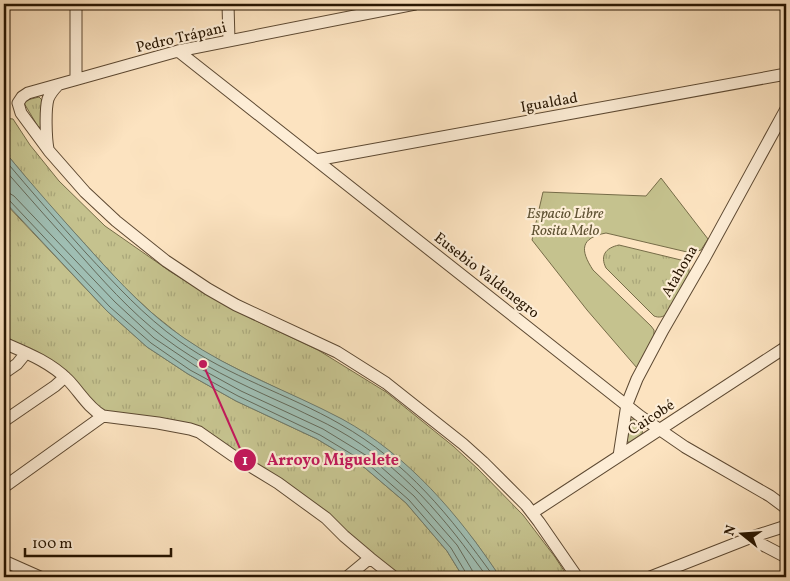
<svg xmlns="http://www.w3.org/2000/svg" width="790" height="581" viewBox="0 0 790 581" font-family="Vollkorn,serif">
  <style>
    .grass { fill: url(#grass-tufts); stroke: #766c48 }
    .green { fill: #c5c28e; stroke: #766c48 }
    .water { fill: #9fbeb3; stroke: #6f7b6c }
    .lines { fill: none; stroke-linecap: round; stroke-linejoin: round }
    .shore { stroke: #646a5a; stroke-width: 1 }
    .street-casing { stroke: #5d4932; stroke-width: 13 }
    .street { stroke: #fdedd6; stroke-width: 11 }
    .labels { text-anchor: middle; stroke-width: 4.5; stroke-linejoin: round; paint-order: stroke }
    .street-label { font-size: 15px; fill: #281602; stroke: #fdedd6 }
    .park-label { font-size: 15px; font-style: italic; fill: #5f5233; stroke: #fdedd6 }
    .leader { fill: none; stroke: #c2185b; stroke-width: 2 }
    .callout-dot { fill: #c2185b; stroke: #fdedd6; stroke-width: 2 }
    .mark-label { font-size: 15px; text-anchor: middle; font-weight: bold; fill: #fff }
    .callout-label { font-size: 16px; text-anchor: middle; font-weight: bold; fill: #c2185b; stroke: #fdedd6; stroke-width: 4.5; stroke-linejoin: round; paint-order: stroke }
  </style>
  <defs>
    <pattern id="grass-tufts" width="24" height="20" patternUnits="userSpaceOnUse" patternTransform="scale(1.25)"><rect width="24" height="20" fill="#c5c28e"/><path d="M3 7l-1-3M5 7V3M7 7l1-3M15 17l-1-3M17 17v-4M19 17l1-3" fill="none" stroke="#a9a679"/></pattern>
  </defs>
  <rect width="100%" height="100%" fill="#fce3c0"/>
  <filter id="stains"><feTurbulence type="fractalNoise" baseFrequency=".004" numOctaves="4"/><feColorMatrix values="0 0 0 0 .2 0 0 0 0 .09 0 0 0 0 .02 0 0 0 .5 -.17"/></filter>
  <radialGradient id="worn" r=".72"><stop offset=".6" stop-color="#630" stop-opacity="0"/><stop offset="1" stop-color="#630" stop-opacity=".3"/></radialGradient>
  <path class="grass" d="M39,97L42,100L41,128L39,127L37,125L24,103L27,100Z
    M4,118L13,119L30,145L59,181L105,226L171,272L210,296L252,319L318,350L386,392L453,446L478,469L523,515L555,557L568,577H500L474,540L399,459L370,437L343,420L235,368L206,353L182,337L152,313L122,285L44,199L4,151Z
    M4,202L107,311L147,347L188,374L236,401L317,439L365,468L406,503L447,551L463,577H401L391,568L200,430L104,412L4,338Z
    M619,245L685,261L689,266V273L667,314C663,317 659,318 654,316L606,268C600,256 605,248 619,245Z"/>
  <path class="green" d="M661,178L708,239L701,250L692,253L687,252L606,233C580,238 580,250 593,270L651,326L654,330V336L637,368L587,310L532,240L543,192L646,196Z
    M632,419H635C640,423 644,427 642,434L630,443L627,441L630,423Z"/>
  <path class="water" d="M4,151C33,186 63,220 93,253C121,284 150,315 184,338C233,372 289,391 342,419C408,455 459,515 500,577H463L447,551L406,503L365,468L317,439L236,401L188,374L147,347L107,311L4,201Z"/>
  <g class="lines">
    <path class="shore" d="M4,159C31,191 58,222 86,253C115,284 144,316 179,341C229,377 288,394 340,424C407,462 450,516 494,577
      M4,169C30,199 57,229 84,259C112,291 142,323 177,347C213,372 254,390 294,408C308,415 324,422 338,430C403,467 444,517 487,577
      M4,192L9,193L14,196L115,302L154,338L194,365L241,391L323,429L372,459L414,496L457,545L472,570L473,577
      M4,199L9,200L110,307L151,343L190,370L238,396L320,435L368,464L409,500L451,548L466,573L467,577"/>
    <g class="street-casing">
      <path id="street" d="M76,4V79
        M228,4L229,41
        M415,4L178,51L28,93L22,97L18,103L21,113L49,151L85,192L116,221L166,261L208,289L236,305L337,352L386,383L463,444L483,462L526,505L539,522L577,577
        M178,51L640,416L685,447L770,496L786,508
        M48,149C46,138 45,110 48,99C50,94 54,89 58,85
        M316,160L786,74
        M4,343C27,353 50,362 68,380C79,391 88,408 103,416L158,423L190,429L199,432L232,455L278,483L304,502L326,518L344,536L370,558L394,577
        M4,373L17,364L26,353
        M4,421L55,386L65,377
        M619,456L627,404L637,379L663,330L704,259L786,109
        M4,487L103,416
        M532,513L786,347
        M752,537L761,544L786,557
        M4,561L40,577
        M347,577L370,558
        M650,577L752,537L786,526"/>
    </g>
    <use href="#street" class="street"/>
  </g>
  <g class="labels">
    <g class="street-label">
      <text transform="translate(181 37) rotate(-13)" y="5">Pedro Trápani</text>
      <text transform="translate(549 102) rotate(-10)" y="5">Igualdad</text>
      <text transform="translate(679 271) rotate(-60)" y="5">Atahona</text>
      <text transform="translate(487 275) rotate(38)" y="5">Eusebio Valdenegro</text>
      <text transform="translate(651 417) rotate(-33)" y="5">Caicobé</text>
    </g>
    <g class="park-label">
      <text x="565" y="218">Espacio Libre<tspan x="565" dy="17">Rosita Melo</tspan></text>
    </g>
  </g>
  <path class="leader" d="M203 364L245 460"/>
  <g class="callout-dot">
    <circle cx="203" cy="364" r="5"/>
    <circle cx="245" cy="460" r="12"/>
  </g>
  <g class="mark-label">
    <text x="245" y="465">1</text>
  </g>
  <g class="callout-label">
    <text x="333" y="465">Arroyo Miguelete</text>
  </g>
  <rect width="790" height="581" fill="none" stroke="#fce3c0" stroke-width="20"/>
  <rect x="5" y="5" width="780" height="571" fill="none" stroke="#281602" stroke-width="2.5"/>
  <rect x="10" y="10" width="770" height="561" fill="none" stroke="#281602"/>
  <g transform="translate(742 534) rotate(287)" stroke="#fdedd6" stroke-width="4" paint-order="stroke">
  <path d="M0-4L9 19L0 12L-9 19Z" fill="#281602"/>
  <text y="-8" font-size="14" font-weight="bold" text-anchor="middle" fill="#281602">N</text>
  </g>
  <path d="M25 548v8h146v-8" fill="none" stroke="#281602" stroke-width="2.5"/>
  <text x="32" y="548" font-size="15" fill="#281602" stroke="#fdedd6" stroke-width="4" paint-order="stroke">100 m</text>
  <rect width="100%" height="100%" filter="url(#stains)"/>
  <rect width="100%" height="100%" fill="url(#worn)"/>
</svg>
